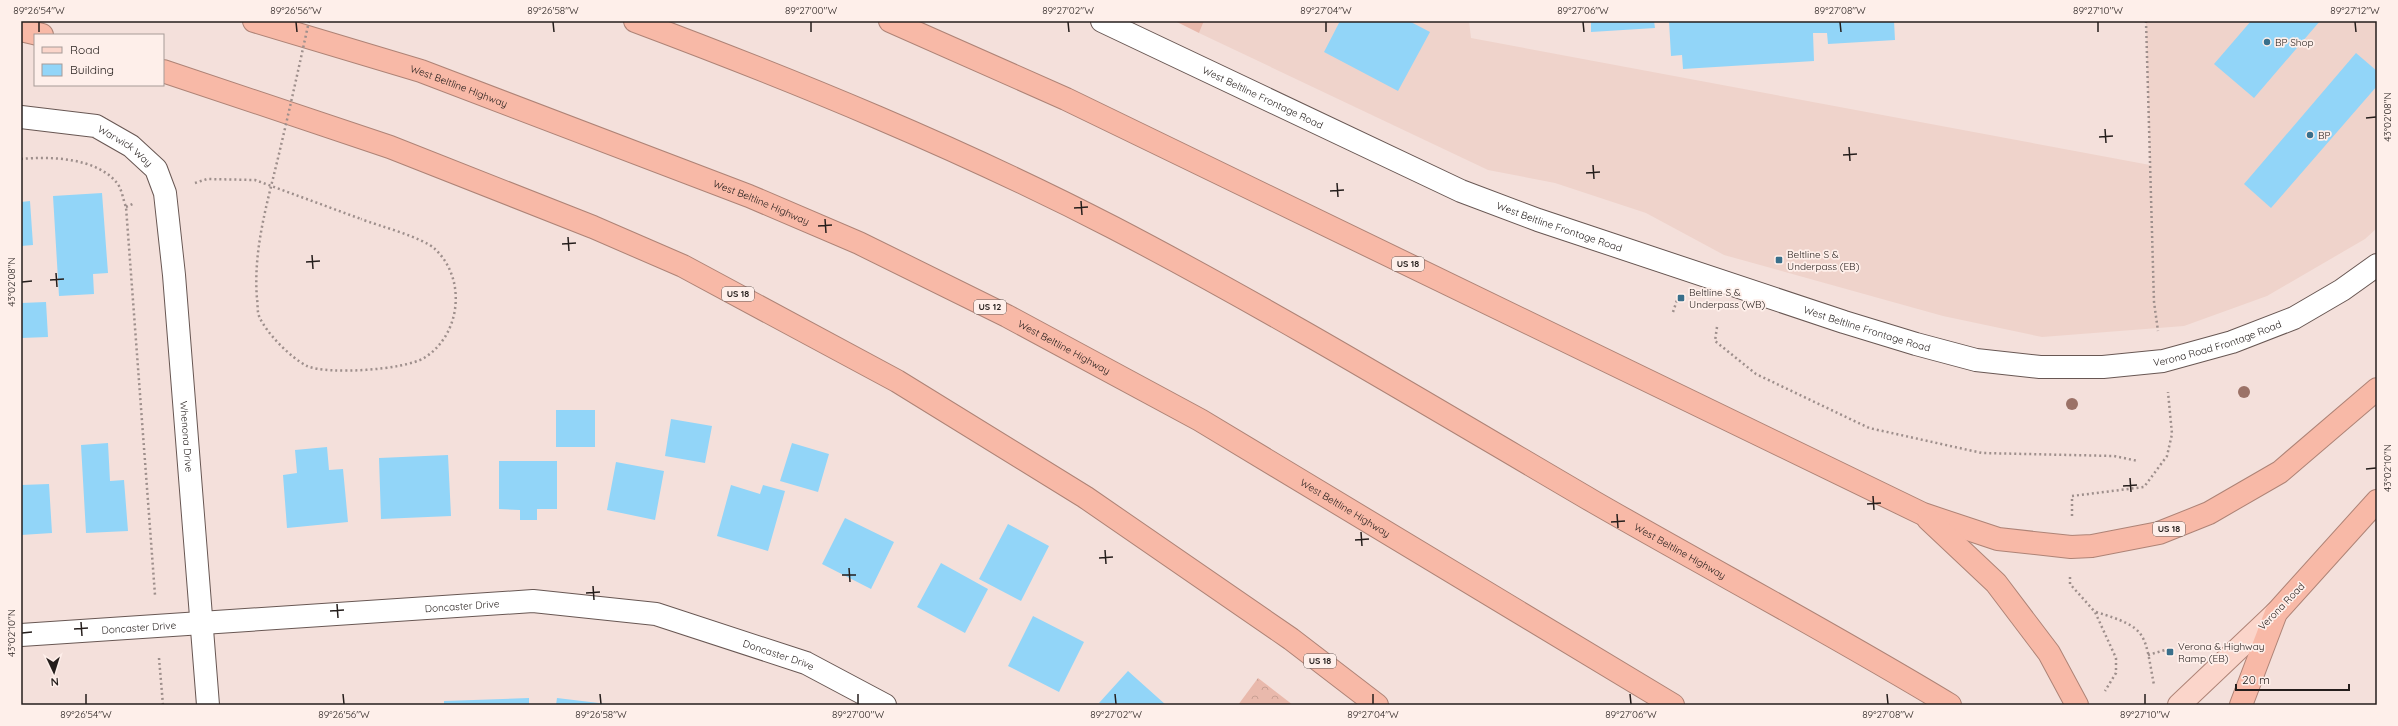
<svg xmlns="http://www.w3.org/2000/svg" width="2398" height="726" viewBox="0 0 2398 726" font-family="Quicksand,sans-serif">
  <style>
    .built { fill: #efd3cb }
    .green { fill: #e9b9ac }
    .park { fill: url(#park-crowns) }
    .building { fill: #92d5f8 }
    .lines { fill: none; stroke-linecap: round; stroke-linejoin: round }
    .minor-casing { stroke: #685753; stroke-width: 24 }
    .major-casing { stroke: #ae8376; stroke-width: 24 }
    .highway-casing { stroke: #ae8376; stroke-width: 24 }
    .path { stroke: #9e8f8c; stroke-width: 2.5; stroke-dasharray: 2 3; stroke-linecap: butt }
    .minor { stroke: #fff; stroke-width: 22 }
    .major { stroke: #fbd5ca; stroke-width: 22 }
    .highway { stroke: #f8b9a7; stroke-width: 22 }
    .path-bridge { stroke: #9e8f8c; stroke-width: 2.5; stroke-dasharray: 2 3; stroke-linecap: butt }
    .tree { fill: #9b7267 }
    .ticks { fill: none; stroke: #251e1c; stroke-width: 1.5 }
    .poi-dot { fill: #396f8b; stroke: #feefea; stroke-width: 1.5 }
    .labels { text-anchor: middle; stroke-width: 3.5; stroke-linejoin: round; paint-order: stroke }
    .shield { fill: #feefea; stroke: #665d5a; stroke-width: 1 }
    .shield-label { font-size: 9px; font-weight: bold; fill: #251e1c }
    .poi-label { font-size: 10px; fill: #251e1c; stroke: #feefea; text-anchor: start }
    .street-label { font-size: 10px; fill: #251e1c; stroke: #feefea }
    .neatline { fill: none; stroke: #251e1c; stroke-width: 1.5 }
    .ticks-label { font-size: 10px; text-anchor: middle; fill: #251e1c }
  </style>
  <defs>
    <pattern id="park-crowns" width="20" height="18" patternUnits="userSpaceOnUse"><rect width="20" height="18" fill="#e9b9ac"/><path d="M2 6a3 3 0 1 1 6 0M12 15a3 3 0 1 1 6 0" fill="none" stroke="#c89f93"/></pattern>
  </defs>
  <rect width="100%" height="100%" fill="#f4e0db"/>
  <path class="built" d="M1204,21H1469L1471,38L2150,165L2146,21H2377V228L2365,239L2267,296L2184,326L2042,337L1943,316L1724,255L1646,213L1555,183L1488,170L1199,33Z"/>
  <path class="green" d="M1175,21H1204L1199,33Z"/>
  <path class="park" d="M1258,678L1293,705H1238Z"/>
  <path class="building" d="M1340,21H1409L1430,32L1398,91L1324,52Z
    M1591,21H1654L1655,28L1591,32Z
    M1669,21H1894L1895,40L1828,44L1827,33H1813L1814,61L1683,69L1682,55L1671,56Z
    M2251,21H2320L2254,98L2214,64Z
    M2356,53L2377,71V86L2271,208L2244,184Z
    M102,193L108,273L93,274L94,294L59,296L53,196Z
    M30,201L33,245L21,246V202Z
    M46,302L48,337L21,338V303Z
    M556,410H595V447H556Z
    M671,419L712,426L705,463L665,456Z
    M108,443L110,481L124,480L128,531L86,533L81,445Z
    M792,443L829,454L818,492L780,481Z
    M327,447L329,470L343,469L348,522L287,528L283,475L297,473L295,450Z
    M448,455L451,516L381,519L379,458Z
    M499,461H557V509H537V520H520V510L499,509Z
    M616,462L664,471L655,520L607,510Z
    M49,484L52,533L21,535V485Z
    M731,485L760,494L763,485L785,491L768,551L717,536Z
    M845,518L894,542L871,589L822,564Z
    M1008,524L1049,546L1021,601L979,579Z
    M941,563L988,589L965,633L917,607Z
    M1033,616L1084,642L1059,692L1008,666Z
    M1128,671L1166,705L1099,703Z
    M529,698V705H444V701Z
    M557,698L607,704V705H556Z"/>
  <g class="lines">
    <g class="minor-casing">
      <g id="minor">
        <path id="s1" d="M1102,21L1461,191L1538,220L1844,322L1916,344L1976,360L2040,367H2103L2163,361L2232,342L2294,318L2342,290L2377,265"/>
        <path id="s2" d="M21,117L96,126L131,146L156,169L165,193L174,275L208,705"/>
        <path id="s3" d="M21,635L533,601L656,614L806,663L885,705"/>
      </g>
    </g>
    <g class="major-casing">
      <path id="major" d="M2179,705L2276,613"/>
    </g>
    <g class="highway-casing">
      <g id="highway">
        <path id="s4" d="M254,21L421,71L749,196L859,243L1007,316L1200,420L1673,705"/>
        <path id="s5" d="M635,21C798,82 959,148 1114,228C1277,313 1435,409 1594,502C1712,570 1833,634 1950,705"/>
        <path d="M890,21L1066,99L1923,514L1998,539L2071,547L2092,546L2159,533L2209,513L2280,472L2377,389"/>
        <path d="M21,30L42,35"/>
        <path d="M163,71L390,147L593,227L683,266L897,381L1085,497L1291,639L1377,705"/>
        <path d="M1928,519L1996,583L2049,653L2077,705"/>
        <path d="M2241,705L2276,613L2377,501"/>
      </g>
    </g>
    <path class="path" d="M2146,21L2154,302L2158,331
      M21,159C51,156 97,158 117,183C122,189 123,200 126,207L155,595
      M195,183L207,179L255,180L361,219
      M126,207L135,203
      M1673,312L1677,300
      M1717,327L1715,341L1756,374L1869,428L1982,453L2114,456L2138,461
      M2072,516V496L2144,487L2167,456L2172,434L2168,392
      M2070,577V584L2095,612L2116,658V673L2105,691
      M2096,612C2149,628 2144,633 2154,685
      M2148,655L2165,650
      M159,658L163,705"/>
    <use href="#minor" class="minor"/>
    <use href="#major" class="major"/>
    <use href="#highway" class="highway"/>
    <path class="path-bridge" d="M309,21C299,67 289,112 278,158C267,204 253,250 257,299C258,304 257,311 259,316C266,333 291,358 307,366C328,375 404,370 424,358C461,335 467,279 435,249C422,237 379,226 361,219"/>
  </g>
  <g class="tree">
    <circle cx="2244" cy="392" r="6"/>
    <circle cx="2072" cy="404" r="6"/>
  </g>
  <path class="ticks" d="M39,22V32M296,22L297,32M553,22L554,32M811,22V32M1068,22L1069,32M1326,22V32M1583,22L1584,32M1840,22L1841,32M2098,22V32M2355,22L2356,32M2366,118L2376,117M2105,129L2106,143M2099,137L2113,136M1849,147L1850,161M1843,155L1857,154M1593,165L1594,179M1586,173L1600,172M1337,183L1338,197M1330,191L1344,190M1081,201L1082,215M1074,208L1088,207M825,219L826,233M818,226L832,225M568,237L569,251M562,244L576,243M312,255L313,269M306,262L320,261M56,273L57,287M50,280L64,279M22,282L32,281M2366,469L2376,468M2130,478L2131,492M2123,486L2137,485M1873,496L1874,510M1867,504L1881,503M1617,514L1618,528M1611,522L1625,521M1361,532L1362,546M1355,540L1369,539M1105,550L1106,564M1099,558L1113,557M849,568L850,582M842,575H856M593,586L594,600M586,593L600,592M337,604L338,618M330,611L344,610M81,622L82,636M74,629L88,628M22,633L32,632M86,694V704M343,694L344,704M600,694L601,704M858,694V704M1115,694L1116,704M1373,694V704M1630,694L1631,704M1887,694L1888,704M2145,694V704"/>
  <g class="poi-dot">
    <circle cx="2267" cy="42" r="4"/>
    <circle cx="2310" cy="135" r="4"/>
    <rect x="1775" y="256" width="8" height="8" rx="2"/>
    <rect x="1677" y="294" width="8" height="8" rx="2"/>
    <rect x="2166" y="648" width="8" height="8" rx="2"/>
  </g>
  <g class="labels">
    <g class="shield">
      <rect x="1392" y="257" width="32" height="14" rx="3"/>
      <rect x="722" y="287" width="32" height="14" rx="3"/>
      <rect x="974" y="300" width="32" height="14" rx="3"/>
      <rect x="2153" y="522" width="32" height="14" rx="3"/>
      <rect x="1304" y="654" width="32" height="14" rx="3"/>
    </g>
    <g class="shield-label">
      <text x="1408" y="267">US 18</text>
      <text x="738" y="297">US 18</text>
      <text x="990" y="310">US 12</text>
      <text x="2169" y="532">US 18</text>
      <text x="1320" y="664">US 18</text>
    </g>
    <g class="poi-label">
      <text x="2275" y="46">BP Shop</text>
      <text x="2318" y="139">BP</text>
      <text x="1787" y="258">Beltline S &amp;<tspan x="1787" dy="12">Underpass (EB)</tspan></text>
      <text x="1689" y="296">Beltline S &amp;<tspan x="1689" dy="12">Underpass (WB)</tspan></text>
      <text x="2178" y="650">Verona &amp; Highway<tspan x="2178" dy="12">Ramp (EB)</tspan></text>
    </g>
    <g class="street-label">
      <text dy="4" stroke="none"><textPath href="#s4" startOffset="215">West Beltline Highway</textPath></text>
      <text dy="4" stroke="none"><textPath href="#s1" startOffset="178">West Beltline Frontage Road</textPath></text>
      <text dy="4" stroke="none"><textPath href="#s2" startOffset="111">Warwick Way</textPath></text>
      <text dy="4" stroke="none"><textPath href="#s4" startOffset="539">West Beltline Highway</textPath></text>
      <text dy="4" stroke="none"><textPath href="#s1" startOffset="502">West Beltline Frontage Road</textPath></text>
      <text dy="4" stroke="none"><textPath href="#s1" startOffset="826">West Beltline Frontage Road</textPath></text>
      <text dy="4" stroke="none"><textPath href="#s1" startOffset="1184">Verona Road Frontage Road</textPath></text>
      <text dy="4" stroke="none"><textPath href="#s4" startOffset="875">West Beltline Highway</textPath></text>
      <text dy="4" stroke="none"><textPath href="#s2" startOffset="420">Whenona Drive</textPath></text>
      <text dy="4" stroke="none"><textPath href="#s4" startOffset="1199">West Beltline Highway</textPath></text>
      <text dy="4" stroke="none"><textPath href="#s5" startOffset="1174">West Beltline Highway</textPath></text>
      <text dy="4" stroke="none"><textPath href="#s3" startOffset="442">Doncaster Drive</textPath></text>
      <text transform="translate(2281 606) rotate(-46)" y="4">Verona Road</text>
      <text dy="4" stroke="none"><textPath href="#s3" startOffset="118">Doncaster Drive</textPath></text>
      <text dy="4" stroke="none"><textPath href="#s3" startOffset="766">Doncaster Drive</textPath></text>
    </g>
  </g>
  <rect width="2398" height="726" fill="none" stroke="#feefea" stroke-width="44"/>
  <rect x="34" y="34" width="130" height="52" fill="#feefea" stroke="#a79b98"/>
  <rect x="42" y="47" width="20" height="6" fill="#fbd5ca" stroke="#a79b98"/>
  <text x="70" y="54" font-size="12" fill="#251e1c">Road</text>
  <rect x="42" y="64" width="20" height="12" fill="#92d5f8" stroke="#a79b98"/>
  <text x="70" y="74" font-size="12" fill="#251e1c">Building</text>
  <g transform="translate(54 672) rotate(176)" stroke="#feefea" stroke-width="3" paint-order="stroke">
  <path d="M0-3L7 15L0 10L-7 15Z" fill="#251e1c"/>
  <text y="-6" font-size="11" font-weight="bold" text-anchor="middle" fill="#251e1c">N</text>
  </g>
  <path d="M2236 684v6h113v-6" fill="none" stroke="#251e1c" stroke-width="2"/>
  <text x="2242" y="684" font-size="12" fill="#251e1c" stroke="#feefea" stroke-width="3" paint-order="stroke">20 m</text>
  <rect x="22" y="22" width="2354" height="682" class="neatline"/>
  <g class="ticks-label">
    <text x="39" y="14">89°26'54"W</text>
    <text x="296" y="14">89°26'56"W</text>
    <text x="553" y="14">89°26'58"W</text>
    <text x="811" y="14">89°27'00"W</text>
    <text x="1068" y="14">89°27'02"W</text>
    <text x="1326" y="14">89°27'04"W</text>
    <text x="1583" y="14">89°27'06"W</text>
    <text x="1840" y="14">89°27'08"W</text>
    <text x="2098" y="14">89°27'10"W</text>
    <text x="2355" y="14">89°27'12"W</text>
    <text transform="translate(2387 117) rotate(-90)" y="4">43°02'08"N</text>
    <text transform="translate(11 282) rotate(-90)" y="4">43°02'08"N</text>
    <text transform="translate(2387 468) rotate(-90)" y="4">43°02'10"N</text>
    <text transform="translate(11 633) rotate(-90)" y="4">43°02'10"N</text>
    <text x="86" y="718">89°26'54"W</text>
    <text x="344" y="718">89°26'56"W</text>
    <text x="601" y="718">89°26'58"W</text>
    <text x="858" y="718">89°27'00"W</text>
    <text x="1116" y="718">89°27'02"W</text>
    <text x="1373" y="718">89°27'04"W</text>
    <text x="1631" y="718">89°27'06"W</text>
    <text x="1888" y="718">89°27'08"W</text>
    <text x="2145" y="718">89°27'10"W</text>
  </g>
</svg>
